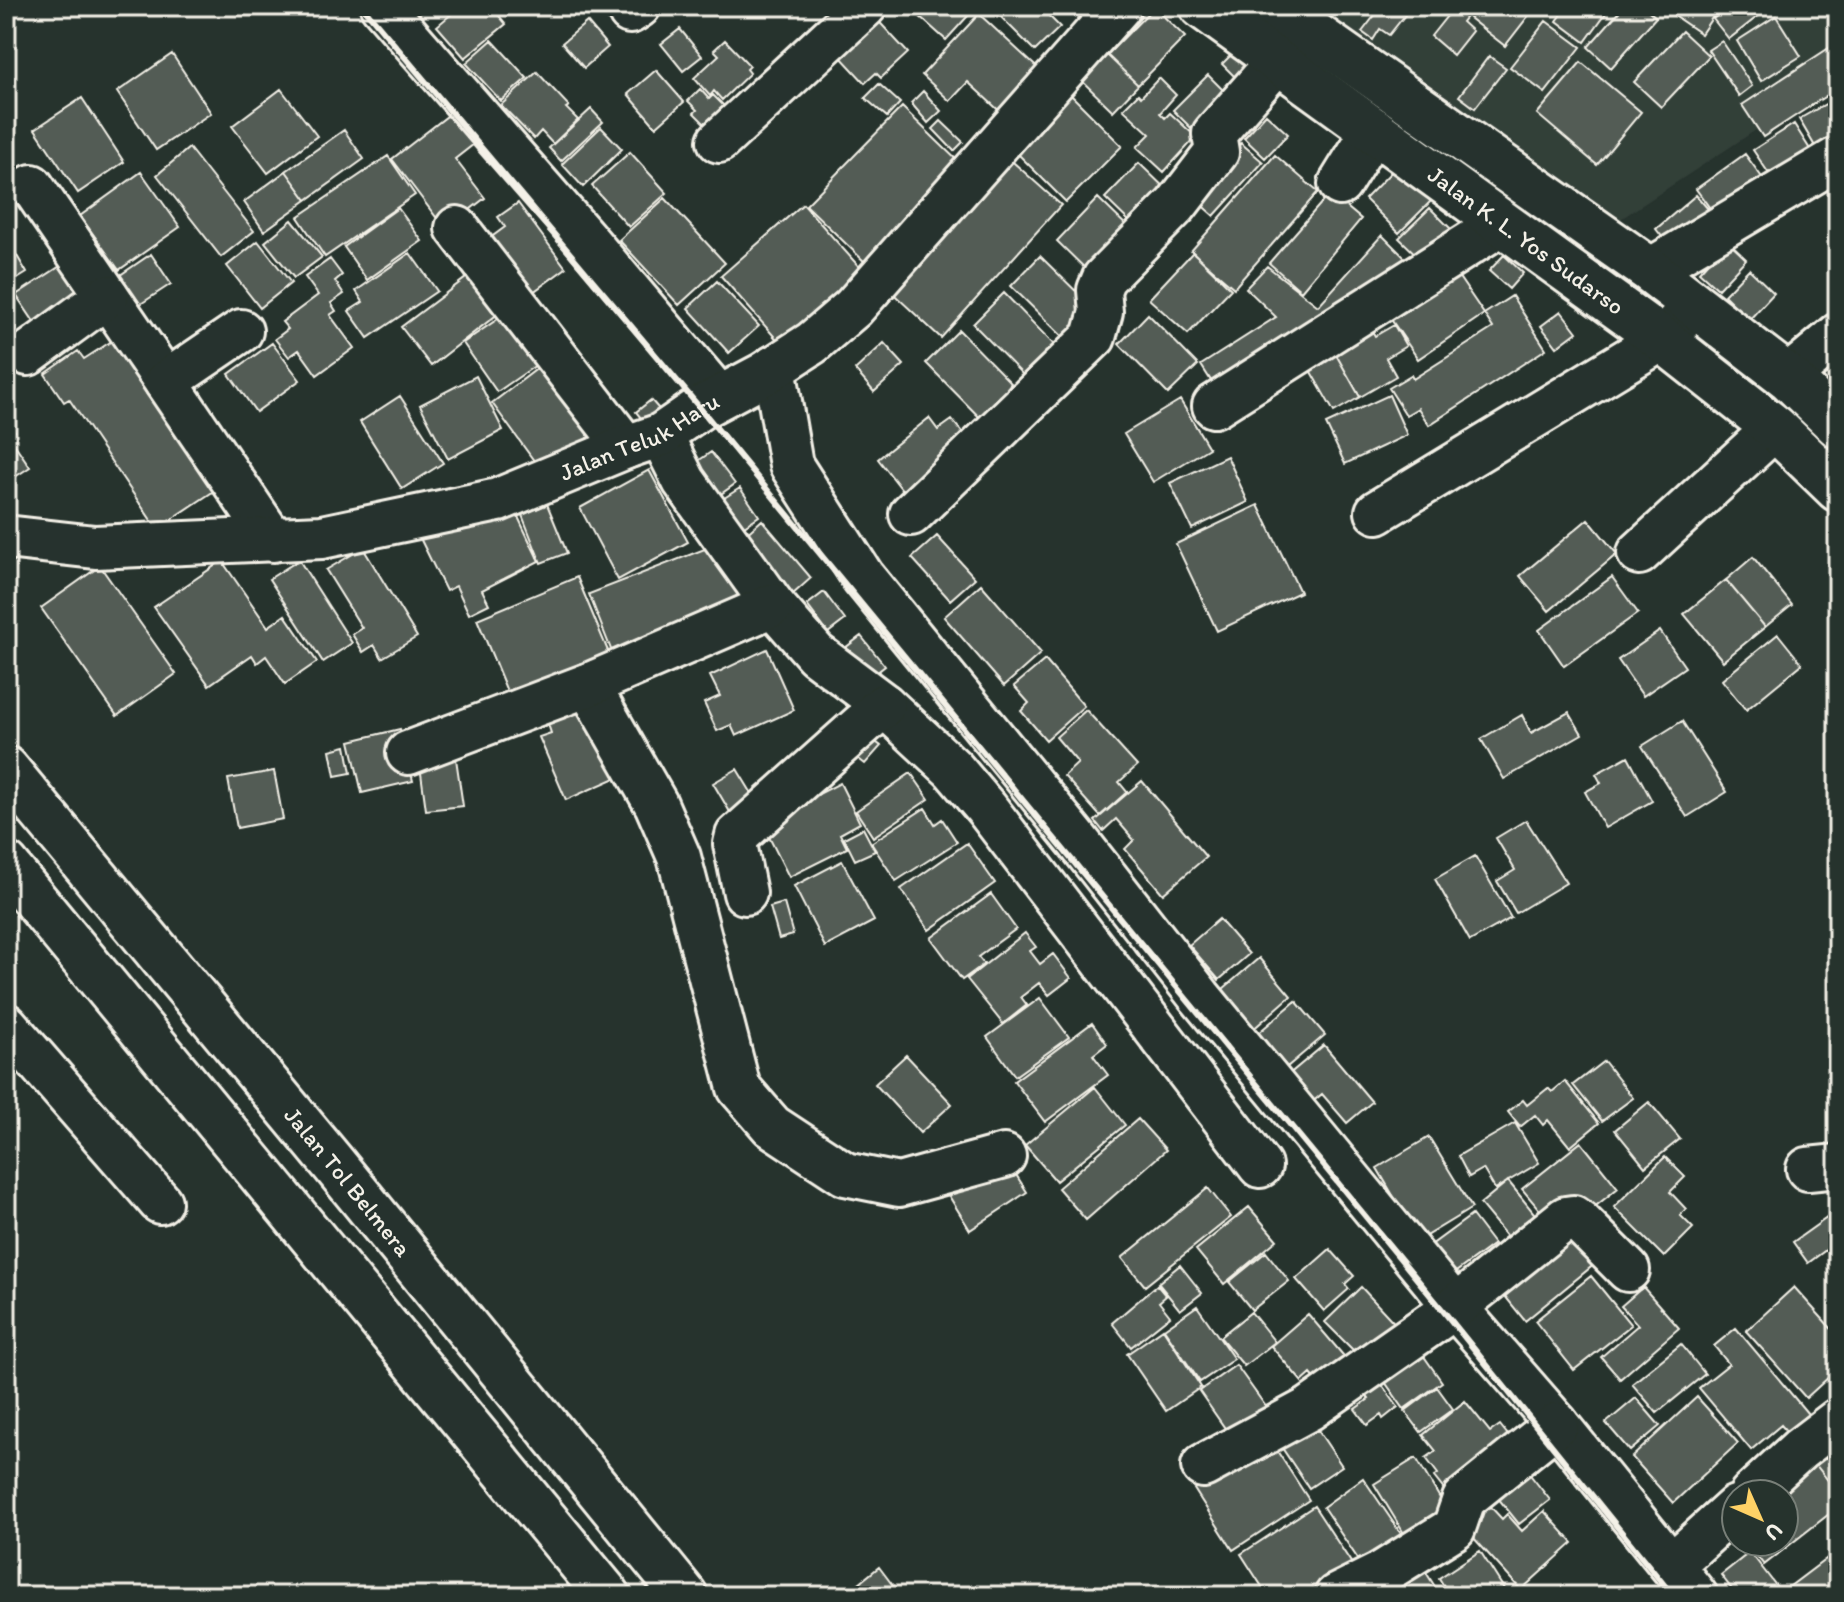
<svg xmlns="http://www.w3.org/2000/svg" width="1844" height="1602" viewBox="0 0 1844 1602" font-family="Itim,sans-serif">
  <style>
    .built { fill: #333f39 }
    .building { fill: #525c55; stroke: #f4f1e8; stroke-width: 2 }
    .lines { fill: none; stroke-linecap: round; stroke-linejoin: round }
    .minor-casing { stroke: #f4f1e8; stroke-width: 48 }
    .highway-casing { stroke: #f4f1e8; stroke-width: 50 }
    .minor { stroke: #26332d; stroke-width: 42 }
    .highway { stroke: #26332d; stroke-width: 44 }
    .rail { stroke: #f4f1e8; stroke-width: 6 }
    .labels { text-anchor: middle; stroke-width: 6; stroke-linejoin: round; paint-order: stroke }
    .street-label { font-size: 24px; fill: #f4f1e8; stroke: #26332d }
  </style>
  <rect width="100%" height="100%" fill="#26332d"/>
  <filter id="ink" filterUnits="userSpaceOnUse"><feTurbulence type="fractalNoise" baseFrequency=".0125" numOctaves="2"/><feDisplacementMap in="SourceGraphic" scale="16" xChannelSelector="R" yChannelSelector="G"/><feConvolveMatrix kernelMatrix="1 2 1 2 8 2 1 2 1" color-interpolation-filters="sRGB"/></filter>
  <g filter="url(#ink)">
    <path class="built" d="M1301,6H1838V76L1601,232Z"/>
    <path class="building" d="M461,6H491L506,24L465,58L437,26Z
      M908,6H977L946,40Z
      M1005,6H1039L1060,27L1035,51L997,13Z
      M1382,6H1403L1409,10L1389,35L1380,29L1373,40L1362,32Z
      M1455,6H1468L1472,9L1462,22L1472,31L1453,55L1431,36Z
      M1478,6H1536L1505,46L1469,18Z
      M1568,6H1611L1585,42L1557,21Z
      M1624,6H1643L1656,17L1611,68L1588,47Z
      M1660,6H1720L1701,34Z
      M1729,6H1771L1729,39L1713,19Z
      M1154,7L1185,37L1138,85L1107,55Z
      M872,14L908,53L881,78L876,73L865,83L839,55Z
      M979,14L1045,75L1006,117L968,82L950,101L922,75Z
      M1776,16L1801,56L1761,81L1737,41Z
      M1546,21L1581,47L1545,93L1510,67Z
      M587,22L608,47L584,68L562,43Z
      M680,29L702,56L683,71L661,44Z
      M1682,31L1709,56L1661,107L1634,82Z
      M492,40L527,78L501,101L466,63Z
      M725,40L750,66L747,69L750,73L722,100L714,91L710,96L694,78L719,55L714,50Z
      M1722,41L1752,86L1739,96L1708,50Z
      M1838,42V88L1763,137L1742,105Z
      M1238,48L1258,68L1242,84L1222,64Z
      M172,54L211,113L156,150L117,92Z
      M1107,55L1138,85L1113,111L1082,81Z
      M1489,56L1506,68L1475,108L1459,96Z
      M1581,62L1641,112L1597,165L1537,114Z
      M656,70L684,102L656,127L628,94Z
      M537,72L569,106L566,108L578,120L553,144L541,131L534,139L501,105Z
      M1208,75L1225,92L1191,128L1173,110Z
      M1159,78L1176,95L1160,113L1165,118L1170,113L1196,137L1164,172L1137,147L1150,134L1123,109L1138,94L1141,97Z
      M879,84L900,103L887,117L865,98Z
      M281,89L317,136L268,173L232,126Z
      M700,89L709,99L713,95L727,109L708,127L694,113L697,110L688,101Z
      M1066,90L1122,146L1066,202L1010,146Z
      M923,91L941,111L928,123L911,103Z
      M1838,97V151L1823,160L1799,119Z
      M82,98L124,162L78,193L35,129Z
      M902,107L966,169L870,267L806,205Z
      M591,109L603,122L561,161L549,148Z
      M451,113L474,144L455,159L485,198L445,229L392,159Z
      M1266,114L1288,134L1265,158L1244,138Z
      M941,121L963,142L954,151L933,129Z
      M1794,124L1818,162L1778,187L1753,150Z
      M601,127L622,149L583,187L562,164Z
      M344,130L364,159L307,200L286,171Z
      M1241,143L1263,162L1214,216L1198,202L1202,187Z
      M189,148L254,231L221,257L157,175Z
      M630,152L667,193L629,227L592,186Z
      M1004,154L1061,205L941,338L885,286Z
      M1745,154L1769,187L1720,222L1696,189Z
      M1275,155L1318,192L1234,288L1191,251Z
      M388,156L415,195L325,257L298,217Z
      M1139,163L1172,195L1139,231L1105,198Z
      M1398,165L1433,199L1399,233L1365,199Z
      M286,171L307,200L264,231L244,202Z
      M141,172L180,227L119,270L80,216Z
      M1330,193L1361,219L1301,291L1269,263Z
      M1696,195L1708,209L1667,243L1656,229Z
      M665,198L725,263L679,305L619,240Z
      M1098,198L1137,236L1095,278L1057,241Z
      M518,203L566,268L518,303L478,247L505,227L498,217Z
      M803,204L862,270L780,343L721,276Z
      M398,208L422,241L367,280L344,247Z
      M1430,208L1464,242L1428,266L1399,238Z
      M292,220L322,257L294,278L265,242Z
      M1382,235L1420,273L1222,398L1201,365L1276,317L1246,288L1267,266L1318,306Z
      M6,237L27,273L6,286Z
      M258,241L291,283L260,308L227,266Z
      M1727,241L1746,259L1718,289L1699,272Z
      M1193,252L1231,289L1188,334L1149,299Z
      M410,253L437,291L368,338L349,311L363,302L356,291Z
      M151,254L171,284L130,311L110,282Z
      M1504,255L1523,273L1509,289L1489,271Z
      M1040,256L1088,303L1076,316L1084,323L1067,341L1011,286Z
      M330,259L342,275L335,281L344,294L331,303L336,311L330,315L354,348L317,375L299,350L289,357L275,339L288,329L282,322L318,295L305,277Z
      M62,265L90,307L45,338L16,295Z
      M1452,267L1484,314L1418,359L1386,312Z
      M1749,269L1774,293L1749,320L1724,295Z
      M470,275L499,313L431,366L401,327Z
      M717,281L759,326L729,353L688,308Z
      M1004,293L1064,355L1033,385L973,324Z
      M1512,296L1546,349L1429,425L1418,408L1406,415L1389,388L1411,375L1413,379L1493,328L1484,314Z
      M1561,311L1577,332L1557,347L1541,326Z
      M508,312L542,361L497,392L463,343Z
      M1148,314L1198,365L1168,394L1119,344Z
      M1367,322L1375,336L1394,325L1406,346L1386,358L1396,376L1360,397L1330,344Z
      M959,330L1011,383L1007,388L1023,403L994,432L926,363Z
      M118,337L220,487L157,529L69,399L64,402L45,374L78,351L84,359Z
      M272,343L300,380L256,412L229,374Z
      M884,343L904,365L874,392L855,370Z
      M1330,344L1360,397L1334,412L1303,358Z
      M551,358L613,441L540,469L492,403Z
      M476,376L503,430L448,459L420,405Z
      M1389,395L1407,435L1345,464L1326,424Z
      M400,396L443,463L402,489L360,422Z
      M651,400L665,416L650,429L636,412Z
      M1180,400L1209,448L1153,482L1124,434Z
      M6,417L15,431L9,436L30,467L12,479L6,471Z
      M929,418L938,430L952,420L972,444L907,496L878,459Z
      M711,452L735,484L708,503L685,470Z
      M1227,456L1248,502L1192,529L1170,483Z
      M649,470L688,542L618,580L580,508Z
      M740,488L759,516L732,534L713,505Z
      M510,500L539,561L482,590L489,604L469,614L456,586L446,591L417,532Z
      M547,504L567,553L541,563L522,515Z
      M1258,505L1300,592L1217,631L1176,544Z
      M1588,519L1617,554L1549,611L1520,576Z
      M762,520L811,578L792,595L743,537Z
      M937,536L975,578L950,600L912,558Z
      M720,543L746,612L678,626L612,652L589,594Z
      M363,548L417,637L382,658L374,645L363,652L352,634L362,628L326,570Z
      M1753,557L1792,605L1765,627L1726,580Z
      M299,560L352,643L323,662L269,579Z
      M222,561L268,627L285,615L317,662L285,684L266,656L257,663L252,655L209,685L154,607Z
      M100,566L176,674L117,716L41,608Z
      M577,577L613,663L513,706L477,619Z
      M1612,577L1638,613L1564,666L1539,630Z
      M1726,580L1765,627L1723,661L1684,614Z
      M981,584L1041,653L1004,686L944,617Z
      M824,592L845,620L828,633L807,605Z
      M1660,631L1685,667L1643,696L1618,660Z
      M1778,634L1802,664L1746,710L1722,680Z
      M861,636L885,666L866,681L841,651Z
      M767,649L794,710L736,736L731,725L717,731L704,703L720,696L710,676Z
      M1045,660L1084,706L1046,740L1021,711L1029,703L1014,686Z
      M588,706L618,777L566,800L539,737L551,733L548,724Z
      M1086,710L1137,766L1119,782L1127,792L1100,816L1064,776L1078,763L1056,737Z
      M1569,712L1582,734L1504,779L1481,739L1522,715L1531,733Z
      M1682,721L1727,792L1687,817L1642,746Z
      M400,729L413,781L362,793L350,741Z
      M865,734L881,746L865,764L850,752Z
      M454,745L463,806L426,810L418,751Z
      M346,746L351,773L335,776L330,750Z
      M1628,756L1652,801L1605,828L1585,792L1601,783L1596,774Z
      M737,769L754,797L730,812L713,783Z
      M274,771L283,819L237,828L228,779Z
      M911,773L929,799L873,837L856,811Z
      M1142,781L1206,857L1163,894L1125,849L1134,840L1116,819L1103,831L1095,821Z
      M840,783L860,823L840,834L847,848L789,877L762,823Z
      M925,808L935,824L942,819L957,842L896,881L871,843Z
      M1526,820L1566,883L1516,913L1497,881L1515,870L1496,838Z
      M863,828L875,851L855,860L844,838Z
      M967,843L995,883L929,930L901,889Z
      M1475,856L1511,918L1470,941L1435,879Z
      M842,861L874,921L825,947L794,886Z
      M991,894L1016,929L978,957L984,964L962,980L931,938Z
      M784,903L793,935L779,939L770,907Z
      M1219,919L1249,954L1219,980L1189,945Z
      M1025,933L1036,947L1030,951L1040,964L1053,954L1071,978L1049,995L1039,983L1021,997L1027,1005L1003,1024L967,979Z
      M1259,958L1291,996L1242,1039L1209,1001Z
      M1040,998L1069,1037L1015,1076L987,1037Z
      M1296,1001L1325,1035L1287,1067L1258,1033Z
      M1092,1023L1107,1044L1093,1055L1108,1075L1045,1122L1014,1081Z
      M1324,1045L1372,1102L1347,1123L1322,1094L1310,1104L1287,1076Z
      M906,1055L952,1104L920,1133L875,1084Z
      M1604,1061L1633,1098L1602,1121L1573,1085Z
      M1565,1081L1599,1123L1570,1147L1548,1120L1543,1125L1535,1115L1520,1127L1508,1112L1523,1100L1527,1105L1548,1088L1552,1092Z
      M1095,1087L1125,1125L1056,1181L1025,1145Z
      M1649,1102L1680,1139L1645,1167L1615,1130Z
      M1138,1119L1166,1150L1086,1220L1058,1188Z
      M1515,1123L1539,1163L1495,1189L1483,1169L1469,1177L1458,1156Z
      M1429,1137L1472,1208L1419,1240L1377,1168Z
      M1581,1142L1618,1188L1587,1213L1548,1220L1522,1189Z
      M1665,1157L1685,1177L1670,1192L1686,1209L1680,1215L1693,1228L1664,1257L1614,1207Z
      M1006,1159L1027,1192L970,1230L949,1196Z
      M1508,1181L1546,1228L1518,1250L1480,1204Z
      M1208,1188L1231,1217L1145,1286L1122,1258Z
      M1249,1207L1277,1240L1224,1284L1196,1250Z
      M1838,1210V1241L1808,1263L1793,1242Z
      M1472,1215L1494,1244L1449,1277L1427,1248Z
      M1566,1227L1596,1263L1525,1321L1496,1285Z
      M1330,1249L1354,1276L1345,1284L1349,1289L1324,1311L1296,1279Z
      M1266,1252L1289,1281L1252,1310L1229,1282Z
      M1180,1265L1202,1293L1180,1310L1158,1283Z
      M1591,1276L1631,1325L1574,1370L1535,1321Z
      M1157,1285L1166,1296L1159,1302L1170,1316L1131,1347L1112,1323Z
      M1361,1287L1400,1329L1365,1362L1325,1322Z
      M1643,1287L1679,1328L1620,1379L1601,1357L1638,1325L1621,1306Z
      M1794,1287L1838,1336V1385L1830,1376L1806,1398L1746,1331Z
      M1197,1306L1234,1359L1200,1382L1164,1329Z
      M1251,1312L1275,1342L1244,1366L1220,1337Z
      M1308,1314L1348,1361L1320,1385L1311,1374L1302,1382L1271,1346Z
      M1736,1328L1808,1414L1787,1432L1781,1425L1751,1450L1699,1388L1729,1364L1714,1346Z
      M1163,1329L1201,1387L1166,1411L1127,1354Z
      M1681,1344L1705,1374L1657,1413L1632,1384Z
      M1416,1345L1442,1382L1404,1409L1378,1372Z
      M1236,1365L1274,1418L1236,1444L1199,1391Z
      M1374,1374L1398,1407L1383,1419L1381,1415L1367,1425L1355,1409L1369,1399L1358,1385Z
      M1437,1387L1453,1409L1421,1432L1405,1411Z
      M1697,1397L1738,1443L1673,1503L1632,1457Z
      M1636,1398L1660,1426L1630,1451L1606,1423Z
      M1465,1401L1490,1432L1500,1425L1519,1449L1453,1501L1434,1477L1438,1474L1426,1458L1436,1451L1423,1435Z
      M1311,1420L1342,1466L1309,1488L1278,1442Z
      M1270,1440L1309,1500L1233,1550L1194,1489Z
      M1838,1440V1493L1812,1460Z
      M1416,1458L1453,1520L1411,1545L1374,1484Z
      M1812,1460L1838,1493V1507L1764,1565L1746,1542H1784V1494H1769Z
      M1520,1462L1550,1500L1519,1524L1489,1487Z
      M1363,1478L1410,1547L1362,1565L1323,1507Z
      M1478,1493L1502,1519L1507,1514L1522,1531L1544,1511L1573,1543L1521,1590L1462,1525Z
      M1314,1506L1356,1570L1316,1596H1268L1241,1554Z
      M1838,1550V1596H1790L1785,1590Z
      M1480,1551L1508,1595L1450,1596L1439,1578Z
      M1750,1552L1784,1596H1737L1721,1575Z
      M1422,1566L1439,1593L1444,1590L1448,1596H1391L1387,1589Z
      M879,1567L900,1595L843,1596Z"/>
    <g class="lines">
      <g class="minor-casing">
        <g id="minor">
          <path d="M382,6L584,237L719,397"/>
          <path d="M630,12L639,6"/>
          <path d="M719,141L865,6"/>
          <path d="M1340,184L1374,129"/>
          <path d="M32,186L166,382"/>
          <path d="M457,228L626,447"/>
          <path d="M1650,270L1838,158"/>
          <path d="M241,331L166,382L273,540"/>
          <path d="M28,354L107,296"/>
          <path d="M774,367L791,465L863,577L1077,840L1200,997L1455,1307L1557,1424L1696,1596"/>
          <path d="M1788,377L1838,335"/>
          <path d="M1214,406L1501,224"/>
          <path d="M661,435L684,481L773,605L816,654L884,705L953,769L986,808L1260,1166"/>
          <path d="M1377,512L1662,339L1695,305"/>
          <path d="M911,514L1094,337L1101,312L1099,290L1104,278L1176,205L1217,152L1214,134L1278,61"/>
          <path id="s1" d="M6,537L95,547L322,537L498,500L626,447L661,435L700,408L764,374L812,343L853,308L1120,6"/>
          <path d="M1639,553L1775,428"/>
          <path d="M588,685L656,804L679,857L739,1088L772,1126L845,1174L899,1185L1004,1156"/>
          <path d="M408,753L588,685L773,605"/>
          <path d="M745,893L735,844L737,836L884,705"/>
          <path d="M6,1025L160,1202"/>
          <path d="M1808,1169L1838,1166"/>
          <path d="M1203,1466L1309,1409L1455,1307L1566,1218L1573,1217L1580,1222L1628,1270"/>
          <path d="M1751,1494L1800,1449L1838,1420"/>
          <path d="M1672,1565L1736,1507"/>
          <path d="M1336,1596L1380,1574L1454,1528L1464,1499L1557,1424"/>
        </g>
      </g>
      <g class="highway-casing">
        <g id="highway">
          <path id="s2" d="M1202,6L1662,339L1775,428L1838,489"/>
          <path d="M1274,6L1650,270L1788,377L1838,425"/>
          <path id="s3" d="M6,769L332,1162L685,1596"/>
          <path d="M6,865L608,1596"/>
        </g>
      </g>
      <use href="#minor" class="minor"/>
      <use href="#highway" class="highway"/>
      <path class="rail" d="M362,6L700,408L1445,1313L1673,1596"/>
    </g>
  </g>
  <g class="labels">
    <g class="street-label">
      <text dy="8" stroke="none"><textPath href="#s2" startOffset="400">Jalan K. L. Yos Sudarso</textPath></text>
      <text dy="8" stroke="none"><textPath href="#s1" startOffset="652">Jalan Teluk Haru</textPath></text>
      <text dy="8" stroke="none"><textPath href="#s3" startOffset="536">Jalan Tol Belmera</textPath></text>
    </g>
  </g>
  <rect width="1844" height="1602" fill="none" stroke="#26332d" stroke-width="32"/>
  <rect x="16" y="16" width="1812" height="1570" fill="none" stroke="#f4f1e8" stroke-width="3" filter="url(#ink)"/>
  <g transform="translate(1760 1518) rotate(135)"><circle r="38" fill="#26332d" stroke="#787f78" stroke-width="2"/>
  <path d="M0-6L14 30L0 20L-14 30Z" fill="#ffd166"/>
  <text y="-12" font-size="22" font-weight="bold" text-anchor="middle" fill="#f4f1e8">U</text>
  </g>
</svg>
